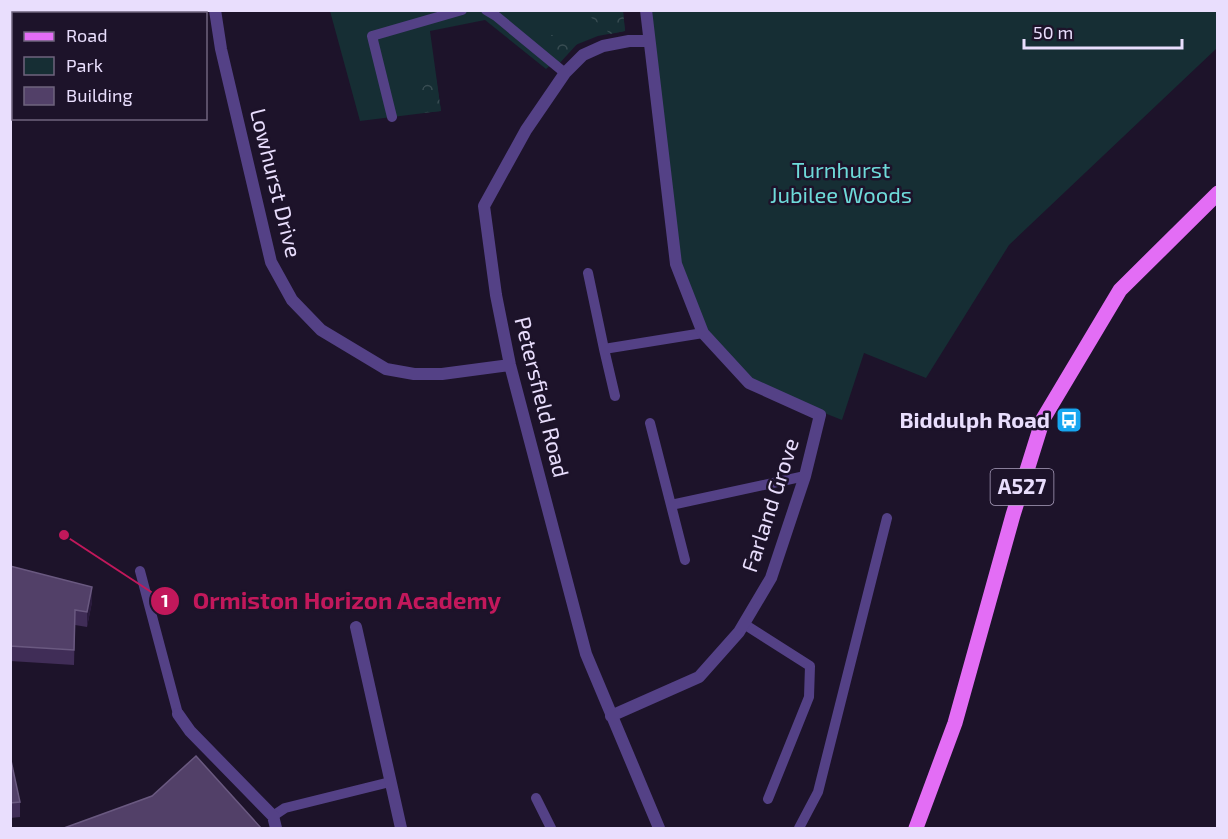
<svg xmlns="http://www.w3.org/2000/svg" width="1228" height="839" viewBox="0 0 1228 839" font-family="'Exo 2',sans-serif">
  <style>
    .green { fill: #162e34 }
    .forest { fill: url(#forest-crowns) }
    .lines { fill: none; stroke-linecap: round; stroke-linejoin: round }
    .service { stroke: #544186; stroke-width: 10 }
    .minor { stroke: #544186; stroke-width: 12 }
    .primary { stroke: #e36df5; stroke-width: 15 }
    .wall { fill: #402d57 }
    .shaded-wall { fill: #2a1b3d }
    .building { fill: #524068; stroke: #6a5980; stroke-width: 1.5 }
    .labels { text-anchor: middle; stroke-width: 5; stroke-linejoin: round; paint-order: stroke }
    .shield { fill: #1d132a; stroke: #aca1be; stroke-width: 1.5 }
    .shield-label { font-size: 21px; font-weight: bold; fill: #e9defd }
    .park-label { font-size: 22px; fill: #6edad9; stroke: #1d132a }
    .street-label { font-size: 22px; fill: #e9defd; stroke: #1d132a }
    .poi-label { font-size: 22px; font-weight: bold; fill: #e9defd; stroke: #1d132a; text-anchor: end }
    .leader { fill: none; stroke: #c2185b; stroke-width: 2 }
    .callout-dot { fill: #c2185b; stroke: #1d132a; stroke-width: 2 }
    .mark-label { font-size: 18px; text-anchor: middle; font-weight: bold; fill: #fff }
    .callout-label { font-size: 24px; text-anchor: middle; font-weight: bold; fill: #c2185b; stroke: #1d132a; stroke-width: 5; stroke-linejoin: round; paint-order: stroke }
  </style>
  <defs>
    <pattern id="forest-crowns" width="20" height="18" patternUnits="userSpaceOnUse" patternTransform="scale(1.5)"><rect width="20" height="18" fill="#162e34"/><path d="M2 6a3 3 0 1 1 6 0M12 15a3 3 0 1 1 6 0" fill="none" stroke="#384c52"/></pattern>
  </defs>
  <rect width="100%" height="100%" fill="#1d132a"/>
  <path class="green" d="M330,11H623L625,31L598,36L573,46L546,69L485,20L430,31L441,111L360,121Z
    M645,11H1217V48L1009,245L926,378L864,353L842,420L749,383L703,333L676,264Z"/>
  <path class="forest" d="M585,11H623L625,31L610,34C602,25 592,20 585,11Z
    M547,35H561L578,43L557,66L539,45Z
    M436,78L441,111L421,113C418,94 418,87 436,78Z"/>
  <g class="lines">
    <path class="service" d="M486,10L496,16L565,73
      M392,117L372,36L462,10
      M588,273L604,349L703,333
      M604,349L615,396
      M650,423L685,560
      M671,505L805,476
      M140,571L178,714
      M744,624L810,666L809,697L768,799
      M536,798L551,828
      M273,816L285,808L390,782
      M799,828L818,792L887,518"/>
    <path class="minor" d="M215,10L221,49L271,262L292,300L321,330L386,369L414,374H442L510,365
      M649,41H629L603,46L583,55L565,73L526,130L484,206L496,295L510,365L586,654L659,828
      M356,627L401,828
      M178,714L190,731L273,816L276,828
      M611,716L699,677L739,632L771,578L805,476L820,415L749,383L703,333L676,264L646,10"/>
    <path class="primary" d="M916,828L955,723L1013,515L1043,419L1120,290L1218,193"/>
  </g>
  <path class="wall" d="M10,566L92,602L87,627L75,625L74,665L10,661Z
    M10,756L20,802V817L10,818Z"/>
  <path class="shaded-wall" d="M92,587V602L87,627V612Z"/>
  <path class="building" d="M10,566L92,587L87,612L75,610L74,650L10,646Z
    M10,756L20,802L10,803Z
    M196,756L261,828H64L152,796Z"/>
  <defs>
    <g id="bus-square" transform="scale(1.35)"><rect x="-9" y="-9" width="18" height="18" rx="4" fill="#17a6f0" stroke="#1d132a"/><path d="M-5-6H5V4H4V6H2V4H-2V6H-4V4H-5ZM-3.5-4V0h7V-4ZM-3.5 1.2v1.5H-2V1.2ZM2 1.2v1.5H3.5V1.2Z" fill="#fff"/></g>
  </defs>
  <g fill-rule="evenodd">
    <use href="#bus-square" x="1069" y="420"/>
  </g>
  <g class="labels">
    <rect class="shield" x="990.5" y="469" width="63" height="36" rx="4.5"/>
    <g class="shield-label">
      <text x="1022" y="494">A527</text>
    </g>
    <g class="park-label">
      <text x="841" y="178">Turnhurst<tspan x="841" dy="25">Jubilee Woods</tspan></text>
    </g>
    <g class="street-label">
      <text transform="translate(276 183) rotate(76)" y="8">Lowhurst Drive</text>
      <text transform="translate(542 397) rotate(76)" y="8">Petersfield Road</text>
      <text transform="translate(770 505) rotate(-72)" y="8">Farland Grove</text>
    </g>
    <g class="poi-label">
      <text x="1050" y="428">Biddulph Road</text>
    </g>
  </g>
  <path class="leader" d="M64 535L165 601"/>
  <g class="callout-dot">
    <circle cx="64" cy="535" r="6"/>
    <circle cx="165" cy="601" r="15"/>
  </g>
  <g class="mark-label">
    <text x="165" y="607">1</text>
  </g>
  <g class="callout-label">
    <text x="347" y="609">Ormiston Horizon Academy</text>
  </g>
  <rect width="1228" height="839" fill="none" stroke="#e9defd" stroke-width="24"/>
  <rect x="12" y="12" width="195" height="108" fill="#1d132a" stroke="#6f647e" stroke-width="1.5"/>
  <rect x="24" y="32" width="30" height="9" fill="#e36df5" stroke="#6f647e" stroke-width="1.5"/>
  <text x="66" y="42" font-size="18" fill="#e9defd">Road</text>
  <rect x="24" y="57" width="30" height="18" fill="#162e34" stroke="#6f647e" stroke-width="1.5"/>
  <text x="66" y="72" font-size="18" fill="#e9defd">Park</text>
  <rect x="24" y="87" width="30" height="18" fill="#524068" stroke="#6f647e" stroke-width="1.5"/>
  <text x="66" y="102" font-size="18" fill="#e9defd">Building</text>
  <path d="M1024 39v9h158v-9" fill="none" stroke="#e9defd" stroke-width="3"/>
  <text x="1033" y="39" font-size="18" fill="#e9defd" stroke="#1d132a" stroke-width="4.5" paint-order="stroke">50 m</text>
</svg>
